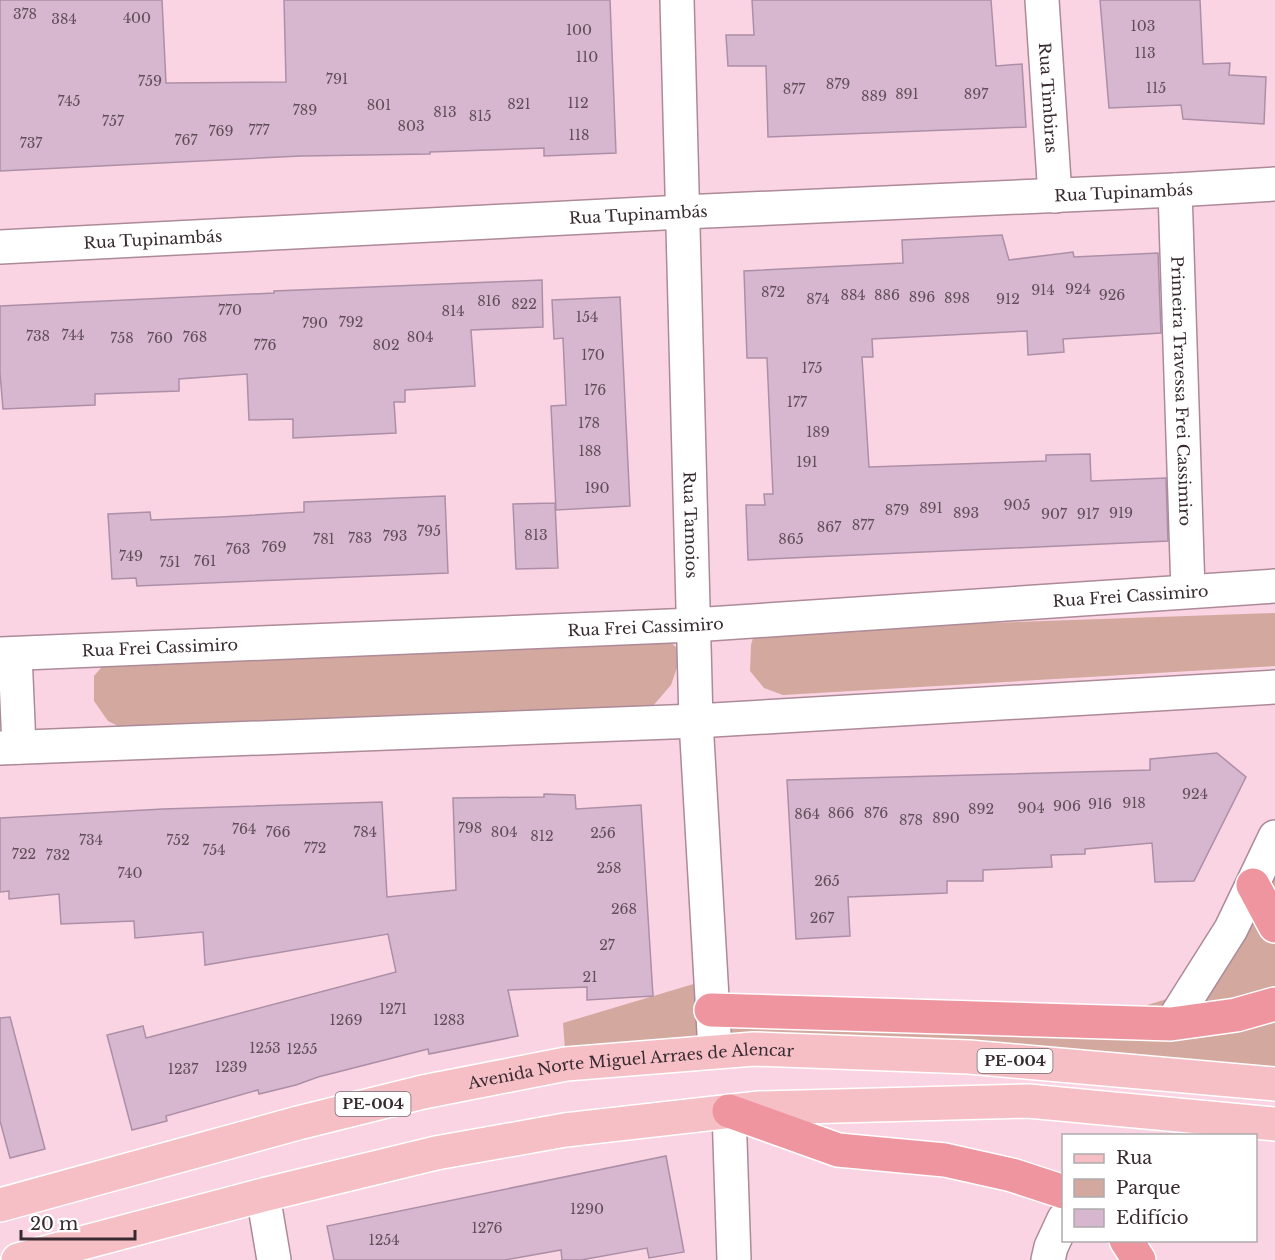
<svg xmlns="http://www.w3.org/2000/svg" width="1275" height="1260" viewBox="0 0 1275 1260" font-family="'Libre Baskerville',serif">
  <style>
    .green { fill: #d3a89f }
    .building { fill: #d6b7cf; stroke: #ac8fa6; stroke-width: 1.5 }
    .lines { fill: none; stroke-linecap: round; stroke-linejoin: round }
    .minor-casing { stroke: #ad8a98; stroke-width: 36 }
    .major-casing { stroke: #fff; stroke-width: 36 }
    .highway-casing { stroke: #fff; stroke-width: 36 }
    .minor { stroke: #fff; stroke-width: 33 }
    .major { stroke: #f5bfc5; stroke-width: 33 }
    .highway { stroke: #ee959f; stroke-width: 33 }
    .labels { text-anchor: middle; stroke-width: 6; stroke-linejoin: round; paint-order: stroke }
    .number-label { font-size: 14px; fill: #604d58 }
    .shield { fill: #fff; stroke: #746a6e; stroke-width: 1.5 }
    .shield-label { font-size: 15px; font-weight: bold; fill: #382a30 }
    .street-label { font-size: 16px; fill: #382a30; stroke: #fff }
  </style>
  <rect width="100%" height="100%" fill="#fbd4e3"/>
  <path class="green" d="M1275,613V666L783,695L764,688L750,671L751,645L755,631Z
    M664,636L682,653L671,685L652,707L122,728L108,721L94,701V676L106,662Z
    M1275,837V1084L1068,1066L566,1064L563,1023L717,977L722,988L736,1001L1141,1007L1173,997Z"/>
  <path class="building" d="M0,0H162L166,83L286,82L284,0H610L616,153L544,156V148L430,152V154L301,156L0,171Z
    M752,0H991L996,66L1022,64L1026,127L768,137L766,66H728L726,35H754Z
    M1100,0H1200L1203,64L1230,63L1229,75L1266,77L1264,124L1183,119L1181,105L1109,108Z
    M1002,235L1009,260L1073,252L1074,257L1158,253L1161,333L1063,339L1064,352L1028,355L1027,331L872,339L873,357H862L869,467L1046,461V455L1090,454L1091,481L1166,478L1168,541L748,560L746,505H765L764,494H773L767,358H747L744,271L903,263L902,240Z
    M542,280L543,327L471,330L475,386L405,390V402H394L396,433L293,438V419L249,420L247,374L179,379V391L95,394V405L3,409L0,373V306L274,293V291Z
    M620,297L630,506L556,510L551,406L566,405L563,338L554,339L552,300Z
    M445,496L448,573L137,586L136,578L112,579L108,514L150,512L151,520L221,517L304,512V502Z
    M555,503L558,568L516,569L513,504Z
    M1217,753L1246,777L1194,881L1155,882L1152,843L1085,849V854L1051,855L1052,867L983,870V881H947V893L848,897L850,936L796,939L787,780L1150,770V759Z
    M544,794L575,795L576,809L641,805L653,996L587,1000V987L508,990L518,1036L429,1054L428,1049L318,1077L296,1085L259,1094L258,1090L166,1116L167,1121L132,1130L107,1035L143,1026L146,1038L396,972L388,934L205,965L203,932L135,938L134,921L61,924L59,894L9,899V891L0,892V818L163,809L382,802L387,897L456,890L453,798L544,797Z
    M10,1017L45,1149L10,1158L0,1121V1018Z
    M666,1156L684,1252L649,1258L647,1248L581,1260H562L561,1250L505,1260H334L327,1226Z"/>
  <g class="lines">
    <g class="minor-casing">
      <g id="minor">
        <path id="s1" d="M677,0L696,721L715,1050"/>
        <path id="s2" d="M1042,0L1055,196"/>
        <path id="s3" d="M1175,190L1188,591"/>
        <path id="s4" d="M0,247L683,212L1175,190L1275,184"/>
        <path id="s5" d="M0,654L693,625L1275,586"/>
        <path d="M15,654L19,747"/>
        <path d="M0,748L696,721L1275,687"/>
        <path d="M1171,1024L1231,929L1275,837"/>
        <path d="M729,1111L734,1260"/>
        <path d="M263,1195L274,1260"/>
        <path d="M1048,1260L1051,1247L1064,1219"/>
      </g>
    </g>
    <g class="major-casing">
      <g id="major">
        <path id="s6" d="M0,1205L298,1123L423,1092L566,1064L754,1049L969,1057L1275,1084"/>
        <path d="M18,1260L263,1195L436,1153L565,1130L759,1108L1028,1101L1275,1124"/>
      </g>
    </g>
    <g class="highway-casing">
      <path id="highway" d="M1253,885L1275,926
        M711,1010L1171,1024L1236,1015L1275,1004
        M729,1111L838,1150L945,1160L1012,1175L1064,1192
        M1126,1240L1139,1260"/>
    </g>
    <use href="#minor" class="minor"/>
    <use href="#major" class="major"/>
    <use href="#highway" class="highway"/>
  </g>
  <g class="labels">
    <g class="number-label">
      <text x="25" y="19">378</text>
      <text x="137" y="23">400</text>
      <text x="64" y="24">384</text>
      <text x="1143" y="31">103</text>
      <text x="579" y="35">100</text>
      <text x="1145" y="58">113</text>
      <text x="587" y="62">110</text>
      <text x="337" y="84">791</text>
      <text x="150" y="86">759</text>
      <text x="838" y="89">879</text>
      <text x="1156" y="93">115</text>
      <text x="794" y="94">877</text>
      <text x="907" y="99">891</text>
      <text x="976" y="99">897</text>
      <text x="874" y="101">889</text>
      <text x="69" y="106">745</text>
      <text x="578" y="108">112</text>
      <text x="519" y="109">821</text>
      <text x="379" y="110">801</text>
      <text x="305" y="115">789</text>
      <text x="445" y="117">813</text>
      <text x="480" y="121">815</text>
      <text x="113" y="126">757</text>
      <text x="411" y="131">803</text>
      <text x="259" y="135">777</text>
      <text x="221" y="136">769</text>
      <text x="579" y="140">118</text>
      <text x="186" y="145">767</text>
      <text x="31" y="148">737</text>
      <text x="1078" y="294">924</text>
      <text x="1043" y="295">914</text>
      <text x="773" y="297">872</text>
      <text x="853" y="300">884</text>
      <text x="887" y="300">886</text>
      <text x="1112" y="300">926</text>
      <text x="922" y="302">896</text>
      <text x="957" y="303">898</text>
      <text x="818" y="304">874</text>
      <text x="1008" y="304">912</text>
      <text x="489" y="306">816</text>
      <text x="524" y="309">822</text>
      <text x="230" y="315">770</text>
      <text x="453" y="316">814</text>
      <text x="587" y="322">154</text>
      <text x="351" y="327">792</text>
      <text x="315" y="328">790</text>
      <text x="73" y="340">744</text>
      <text x="38" y="341">738</text>
      <text x="195" y="342">768</text>
      <text x="420" y="342">804</text>
      <text x="122" y="343">758</text>
      <text x="160" y="343">760</text>
      <text x="265" y="350">776</text>
      <text x="386" y="350">802</text>
      <text x="593" y="360">170</text>
      <text x="812" y="373">175</text>
      <text x="595" y="395">176</text>
      <text x="797" y="407">177</text>
      <text x="589" y="428">178</text>
      <text x="818" y="437">189</text>
      <text x="590" y="456">188</text>
      <text x="807" y="467">191</text>
      <text x="597" y="493">190</text>
      <text x="1017" y="510">905</text>
      <text x="931" y="513">891</text>
      <text x="897" y="515">879</text>
      <text x="966" y="518">893</text>
      <text x="1121" y="518">919</text>
      <text x="1054" y="519">907</text>
      <text x="1088" y="519">917</text>
      <text x="863" y="530">877</text>
      <text x="829" y="532">867</text>
      <text x="429" y="536">795</text>
      <text x="536" y="540">813</text>
      <text x="395" y="541">793</text>
      <text x="360" y="543">783</text>
      <text x="324" y="544">781</text>
      <text x="791" y="544">865</text>
      <text x="274" y="552">769</text>
      <text x="238" y="554">763</text>
      <text x="131" y="561">749</text>
      <text x="205" y="566">761</text>
      <text x="170" y="567">751</text>
      <text x="1195" y="799">924</text>
      <text x="1134" y="808">918</text>
      <text x="1100" y="809">916</text>
      <text x="1067" y="811">906</text>
      <text x="1031" y="813">904</text>
      <text x="981" y="814">892</text>
      <text x="841" y="818">866</text>
      <text x="876" y="818">876</text>
      <text x="807" y="819">864</text>
      <text x="946" y="823">890</text>
      <text x="911" y="825">878</text>
      <text x="470" y="833">798</text>
      <text x="244" y="834">764</text>
      <text x="278" y="837">766</text>
      <text x="365" y="837">784</text>
      <text x="504" y="837">804</text>
      <text x="603" y="838">256</text>
      <text x="542" y="841">812</text>
      <text x="91" y="845">734</text>
      <text x="178" y="845">752</text>
      <text x="315" y="853">772</text>
      <text x="214" y="855">754</text>
      <text x="24" y="859">722</text>
      <text x="58" y="860">732</text>
      <text x="609" y="873">258</text>
      <text x="130" y="878">740</text>
      <text x="827" y="886">265</text>
      <text x="624" y="914">268</text>
      <text x="822" y="923">267</text>
      <text x="607" y="950">27</text>
      <text x="590" y="982">21</text>
      <text x="393" y="1014">1271</text>
      <text x="346" y="1025">1269</text>
      <text x="449" y="1025">1283</text>
      <text x="265" y="1053">1253</text>
      <text x="302" y="1054">1255</text>
      <text x="231" y="1072">1239</text>
      <text x="183" y="1074">1237</text>
      <text x="587" y="1214">1290</text>
      <text x="487" y="1233">1276</text>
      <text x="384" y="1245">1254</text>
    </g>
    <g class="shield">
      <rect x="977.5" y="1049" width="75" height="24" rx="4.5"/>
      <rect x="335.5" y="1092" width="75" height="24" rx="4.5"/>
    </g>
    <g class="shield-label">
      <text x="1015" y="1066">PE-004</text>
      <text x="373" y="1109">PE-004</text>
    </g>
    <g class="street-label">
      <text dy="6" stroke="none"><textPath href="#s2" startOffset="98">Rua Timbiras</textPath></text>
      <text dy="6" stroke="none"><textPath href="#s4" startOffset="1125">Rua Tupinambás</textPath></text>
      <text dy="6" stroke="none"><textPath href="#s4" startOffset="639">Rua Tupinambás</textPath></text>
      <text dy="6" stroke="none"><textPath href="#s4" startOffset="153">Rua Tupinambás</textPath></text>
      <text dy="6" stroke="none"><textPath href="#s3" startOffset="201">Primeira Travessa Frei Cassimiro</textPath></text>
      <text dy="6" stroke="none"><textPath href="#s1" startOffset="525">Rua Tamoios</textPath></text>
      <text dy="6" stroke="none"><textPath href="#s5" startOffset="1132">Rua Frei Cassimiro</textPath></text>
      <text dy="6" stroke="none"><textPath href="#s5" startOffset="646">Rua Frei Cassimiro</textPath></text>
      <text dy="6" stroke="none"><textPath href="#s5" startOffset="160">Rua Frei Cassimiro</textPath></text>
      <text dy="6" stroke="none"><textPath href="#s6" startOffset="648">Avenida Norte Miguel Arraes de Alencar</textPath></text>
    </g>
  </g>
  <rect x="1062" y="1134" width="195" height="108" fill="#ffffff" stroke="#afaaac" stroke-width="1.5"/>
  <rect x="1074" y="1154" width="30" height="9" fill="#f5bfc5" stroke="#afaaac" stroke-width="1.5"/>
  <text x="1116" y="1164" font-size="18" fill="#382a30">Rua</text>
  <rect x="1074" y="1179" width="30" height="18" fill="#d3a89f" stroke="#afaaac" stroke-width="1.5"/>
  <text x="1116" y="1194" font-size="18" fill="#382a30">Parque</text>
  <rect x="1074" y="1209" width="30" height="18" fill="#d6b7cf" stroke="#afaaac" stroke-width="1.5"/>
  <text x="1116" y="1224" font-size="18" fill="#382a30">Edifício</text>
  <path d="M21 1230v9h114v-9" fill="none" stroke="#382a30" stroke-width="3"/>
  <text x="30" y="1230" font-size="18" fill="#382a30" stroke="#ffffff" stroke-width="4.5" paint-order="stroke">20 m</text>
</svg>
